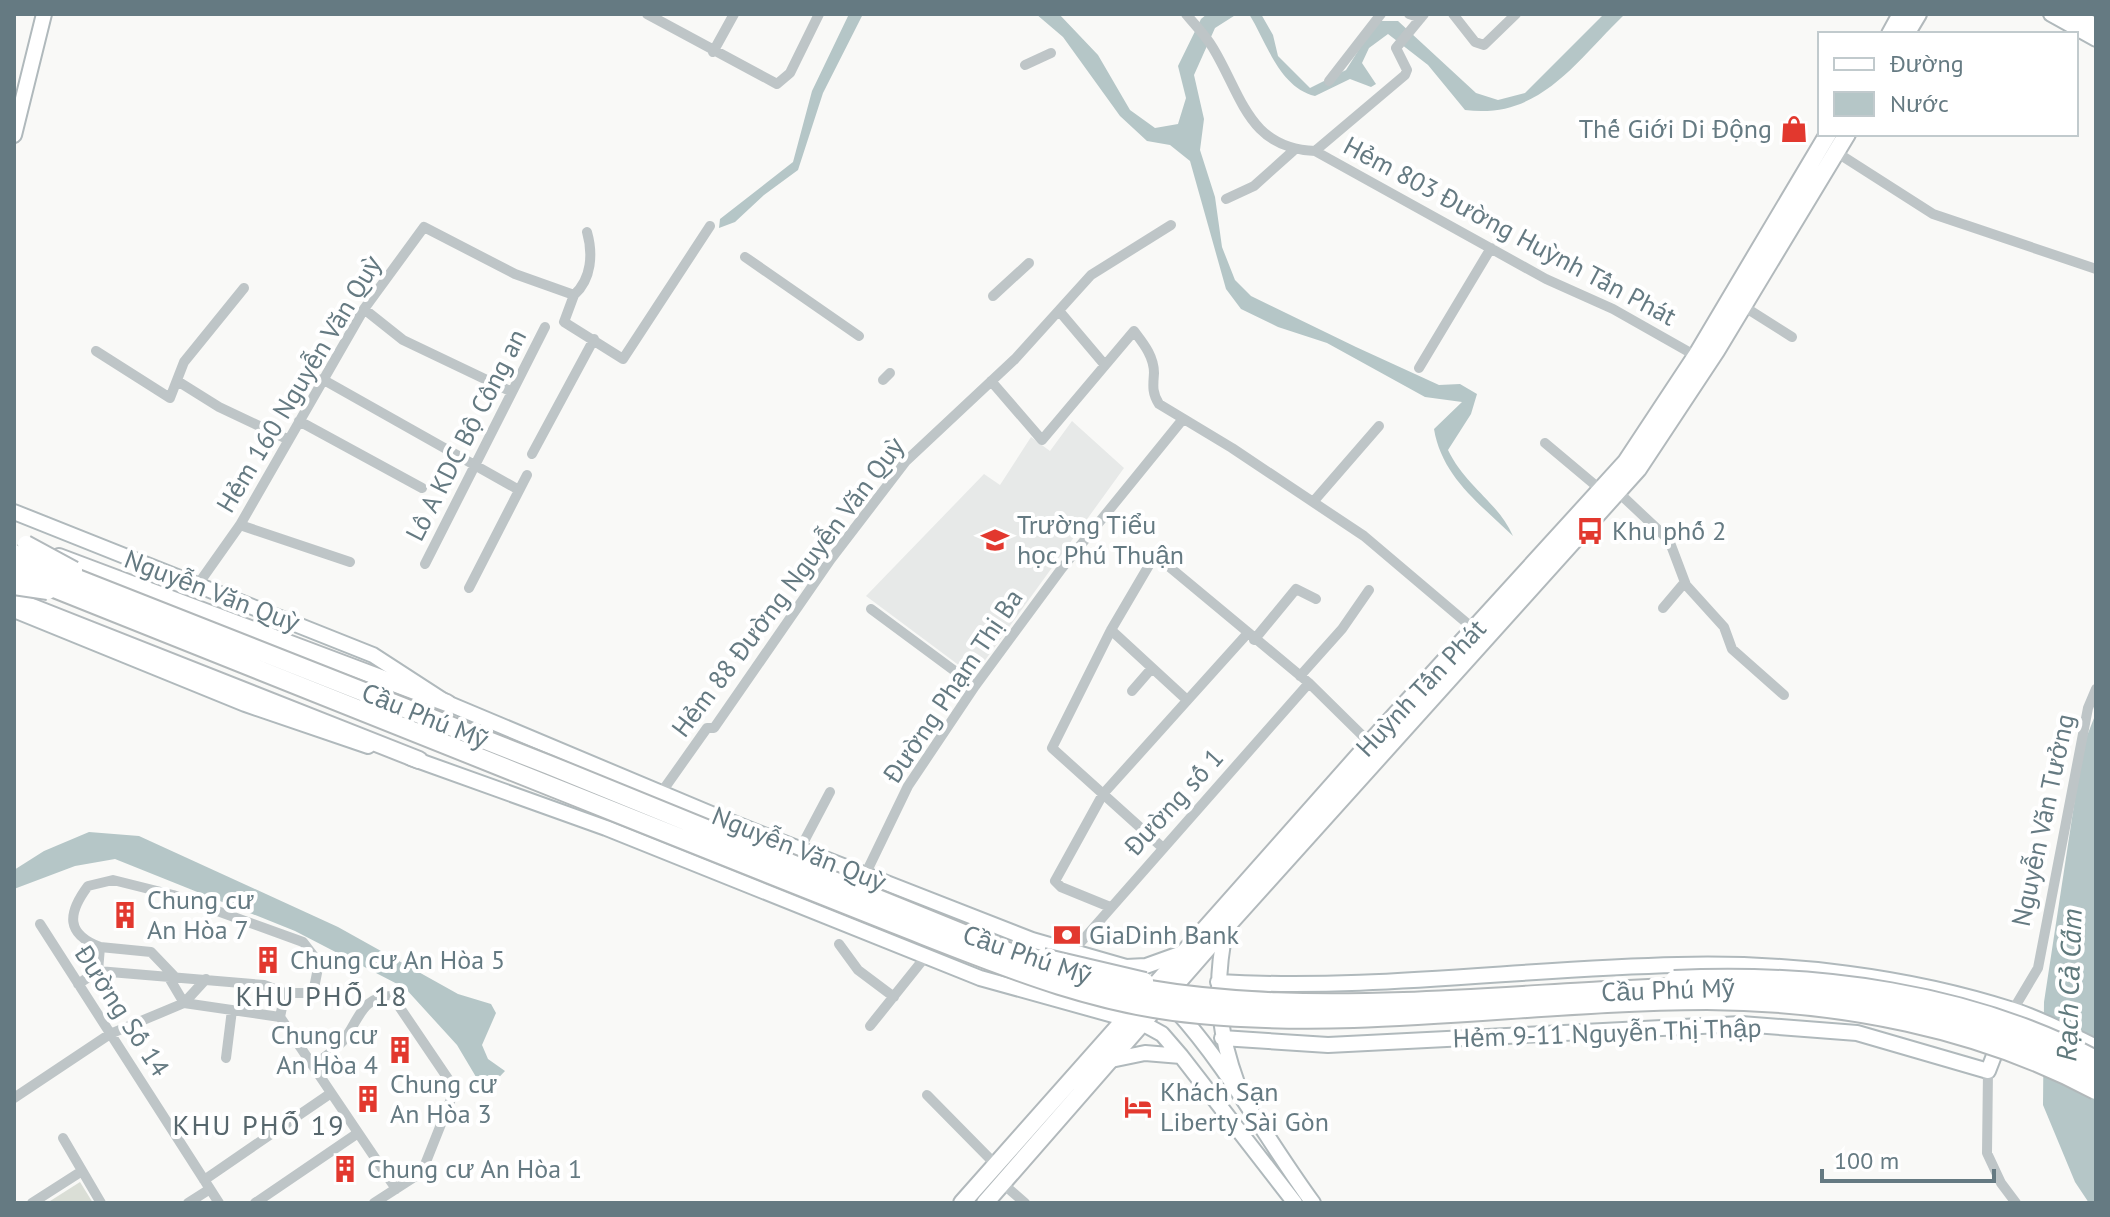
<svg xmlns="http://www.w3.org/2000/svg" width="2110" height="1217" viewBox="0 0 2110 1217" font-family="'PT Sans',sans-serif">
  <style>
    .built { fill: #e7e9e8 }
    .green { fill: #daded6 }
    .water { fill: #b5c6c7 }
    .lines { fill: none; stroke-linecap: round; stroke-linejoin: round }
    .secondary-casing { stroke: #b0b9bc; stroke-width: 18 }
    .primary-casing { stroke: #b2b9bc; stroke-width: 20 }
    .street { stroke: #bec5c7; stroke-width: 10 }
    .secondary { stroke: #fff; stroke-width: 14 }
    .primary { stroke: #fff; stroke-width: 16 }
    .primary-bridge-casing { stroke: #b2b9bc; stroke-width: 20; stroke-linecap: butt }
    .highway-bridge-casing { stroke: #b2b8ba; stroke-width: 22; stroke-linecap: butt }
    .primary-bridge { stroke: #fff; stroke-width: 16 }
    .highway-bridge { stroke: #fff; stroke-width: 18 }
    .labels { text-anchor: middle; stroke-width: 8; stroke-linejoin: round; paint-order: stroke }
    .poi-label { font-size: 26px; fill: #657a82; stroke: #fff; text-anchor: start }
    .street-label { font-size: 26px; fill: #657a82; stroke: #fff }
    .water-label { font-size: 28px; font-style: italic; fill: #5f797c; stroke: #fff }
    .neighbourhood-label { font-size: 28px; letter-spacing: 2px; fill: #57676d; stroke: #fff }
  </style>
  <rect width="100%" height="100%" fill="#f9f9f7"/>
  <path class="built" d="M1072,421L1124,468L978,670L968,672L866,596L984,474L1000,485L1031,437L1050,451Z"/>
  <path class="green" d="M80,1182L93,1203H47Z"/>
  <path class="water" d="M849,14H863L823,93L798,170L764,195L735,222L719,228L720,219L793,162L812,91Z
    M1036,14H1059L1098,55L1130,110L1155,128L1178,124L1186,98L1178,66L1201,19L1207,14H1237L1215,28L1194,75L1204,119L1200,150L1215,197L1222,247L1235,280L1251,296L1356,347L1439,385L1460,384L1477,394L1471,414L1448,450C1466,487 1498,502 1513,536C1480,504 1442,477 1434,429L1462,402L1425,397L1327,343L1278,327L1241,309L1226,289L1190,161L1170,145L1147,141L1120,116L1063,37Z
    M1249,14H1261L1273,35L1278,56L1310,88L1346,70L1377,21H1398L1476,93L1498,100L1525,93L1604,14H1625C1576,61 1540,120 1465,110L1428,65L1388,34L1369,48L1362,63L1376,84L1371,87L1350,79L1315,96C1279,87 1267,43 1249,14Z
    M2096,713V1203H2089L2075,1182L2043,1105L2044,1002L2083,746Z
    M89,832L139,836L338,927L458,994L491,1004L496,1013L482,1045L488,1059L505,1071L485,1092L457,1045L405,988L295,931L115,859L75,866L14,889V870L44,851Z"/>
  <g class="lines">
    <g class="secondary-casing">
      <path id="secondary" d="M2051,14L2096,39
        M2075,14L2096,26
        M14,135L44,14
        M14,512L373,655L447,703L728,821L1032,940L1126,967L1142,978
        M14,610L245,704L368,746
        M411,758L606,828L980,978L1142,1023L1162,1034L1181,1056L1295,1203
        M1226,927C1214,984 1217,1028 1237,1083
        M1126,967L1146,966L1185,952
        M1218,982C1373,991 1524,968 1678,965C1789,962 1907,976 2013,1010C2042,1019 2069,1034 2096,1047
        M1175,1009C1228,1067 1266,1139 1313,1203
        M1222,1038L1328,1045L1741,1024L1857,1033L1988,1071L2000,1040
        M1111,1060L1145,1053L1181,1056"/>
    </g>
    <g class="primary-casing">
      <path id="primary" d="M1890,34L1901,14
        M1906,34L1918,14
        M59,557L447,703
        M14,600L419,760
        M962,1203L1370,743L1626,462L1696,356L1828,134
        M985,1203L1226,927L1638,469L1716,351L1847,134"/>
    </g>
    <path class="street" d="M647,14L777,84L790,73L819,14
      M1186,14C1195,25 1206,36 1213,48C1242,96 1249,149 1315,151L1546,279L1613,309L1696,356
      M1409,14L1421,18
      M1453,14L1475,42L1484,45L1516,14
      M713,52L734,14
      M1025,65L1051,53
      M1329,81L1381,14
      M1315,151L1405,75L1407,70L1396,48L1424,14
      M1836,152L1933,214L2096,269
      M1226,199L1254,186L1293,151
      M745,257L859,336
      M574,295C592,279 593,253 587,232
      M993,296L1029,263
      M1743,306L1792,337
      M364,309L403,340L512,392
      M1060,312L1104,364
      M96,351L170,398L184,362L244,288
      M1419,368L1491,248
      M322,379L519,490
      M883,380L890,373
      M991,381L1042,440L1134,331C1143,343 1154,356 1154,373C1153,386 1152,393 1159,404L1232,448L1364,536L1475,630
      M179,382L219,407L287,439
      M299,421L422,488
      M1545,443L1601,490
      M532,454L594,339
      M1619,493L1669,540L1686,585L1724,627L1732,649L1784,695
      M1313,502L1379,426
      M240,525L350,562
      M425,564L545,327
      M199,583L240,525L364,309L424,227L515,274L574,295L564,322L623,359L710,226
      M469,588L527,475
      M1663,608L1685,582
      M871,609L975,686
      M1111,630L1187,700
      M1254,640L1296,589L1316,599
      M1300,676L1342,629L1369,590
      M1132,691L1152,668
      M661,793L707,728H714L831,559L906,461L1015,359L1091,275L1171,225
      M801,847L830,792
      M1163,848L1052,748L1111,630L1155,555L1309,683L1372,745
      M865,875L908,786L975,686L1062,568L1183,419
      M1110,907L1061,887L1055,881L1103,794L1247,634
      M40,924L219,1203
      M839,944L858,970L894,997
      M100,947L151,952L174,976
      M1073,951L1309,683
      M98,971L100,947C66,934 67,914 88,886L113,880L173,895L303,942L319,963L313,993H285
      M168,976L184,1003
      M78,984L98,971L264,985L285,993L280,1017
      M184,1003L206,979
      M2013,1010L2038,968L2088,708L2096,689
      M870,1026L926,956
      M226,1058L232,1010
      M313,1066C323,1058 335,1050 343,1041C359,1021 361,996 392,996L455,1089L422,1172L374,1203
      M1988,1071L1987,1153L2001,1183L2016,1203
      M927,1095L996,1165
      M14,1098L110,1034L184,1003L280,1017L396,1189
      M63,1138L101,1203
      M204,1180L331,1093
      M1002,1183L1025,1203
      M32,1203L82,1171
      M188,1203L210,1189
      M255,1203L358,1133"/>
    <use href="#secondary" class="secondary"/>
    <use href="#primary" class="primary"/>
    <g class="primary-bridge-casing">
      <path id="primary-bridge" d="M26,544L74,570
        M14,586L48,591
        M1043,957L1145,981
        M1674,979C1817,972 1968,992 2096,1059"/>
    </g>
    <g class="highway-bridge-casing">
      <path id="highway-bridge" d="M14,554L549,765L1027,960C1216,1024 1412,1001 1608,991C1678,987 1749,984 1819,991C1913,1000 2011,1030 2096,1072
        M14,572L893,923C993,962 1092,1005 1200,1014C1369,1030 1538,1000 1707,1000C1840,1001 1978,1027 2096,1090"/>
    </g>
    <use href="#primary-bridge" class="primary-bridge"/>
    <use href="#highway-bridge" class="highway-bridge"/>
  </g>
  <defs>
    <g id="shop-bare" transform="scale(2.16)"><path d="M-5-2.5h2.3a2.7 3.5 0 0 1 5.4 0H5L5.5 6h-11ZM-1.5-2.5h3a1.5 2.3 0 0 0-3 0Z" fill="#e2382e" stroke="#fff" stroke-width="2.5" paint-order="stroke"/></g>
    <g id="bus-bare" transform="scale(2.16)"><path d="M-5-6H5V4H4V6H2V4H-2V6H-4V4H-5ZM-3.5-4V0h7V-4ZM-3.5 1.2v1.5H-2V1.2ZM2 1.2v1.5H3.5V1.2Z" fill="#e2382e" stroke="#fff" stroke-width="2.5" paint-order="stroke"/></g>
    <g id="school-bare" transform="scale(2.16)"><path d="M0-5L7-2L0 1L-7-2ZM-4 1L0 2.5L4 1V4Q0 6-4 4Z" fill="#e2382e" stroke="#fff" stroke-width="2.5" paint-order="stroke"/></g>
    <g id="building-bare" transform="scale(2.16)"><path d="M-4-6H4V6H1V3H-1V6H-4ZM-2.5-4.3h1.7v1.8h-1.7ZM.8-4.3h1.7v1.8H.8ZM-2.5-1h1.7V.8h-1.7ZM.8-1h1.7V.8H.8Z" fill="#e2382e" stroke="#fff" stroke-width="2.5" paint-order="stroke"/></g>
    <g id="bank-bare" transform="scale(2.16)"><path d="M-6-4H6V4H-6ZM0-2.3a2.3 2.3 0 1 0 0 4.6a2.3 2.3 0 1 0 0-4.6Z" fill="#e2382e" stroke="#fff" stroke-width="2.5" paint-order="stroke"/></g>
    <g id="hotel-bare" transform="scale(2.16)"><path d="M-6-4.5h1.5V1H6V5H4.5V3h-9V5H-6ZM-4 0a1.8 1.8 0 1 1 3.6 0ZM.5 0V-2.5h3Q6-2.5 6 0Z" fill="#e2382e" stroke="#fff" stroke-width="2.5" paint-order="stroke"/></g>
  </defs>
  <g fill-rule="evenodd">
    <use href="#shop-bare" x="1794" y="129"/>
    <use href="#bus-bare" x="1590" y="531"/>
    <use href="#school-bare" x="995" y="540"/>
    <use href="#building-bare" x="125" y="915"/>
    <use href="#bank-bare" x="1067" y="935"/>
    <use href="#building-bare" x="268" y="960"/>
    <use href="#building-bare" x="400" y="1050"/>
    <use href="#building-bare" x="368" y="1099"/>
    <use href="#hotel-bare" x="1138" y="1107"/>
    <use href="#building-bare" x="345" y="1169"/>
  </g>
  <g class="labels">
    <g class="poi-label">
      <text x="1772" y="138" text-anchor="end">Thế Giới Di Động</text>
      <text x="1017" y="534">Trường Tiểu<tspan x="1017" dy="30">học Phú Thuận</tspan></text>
      <text x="1612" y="540">Khu phố 2</text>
      <text x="147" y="909">Chung cư<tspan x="147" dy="30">An Hòa 7</tspan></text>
      <text x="1089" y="944">GiaDinh Bank</text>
      <text x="290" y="969">Chung cư An Hòa 5</text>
      <text x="378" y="1044" text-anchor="end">Chung cư<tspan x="378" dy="30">An Hòa 4</tspan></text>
      <text x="390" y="1093">Chung cư<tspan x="390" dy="30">An Hòa 3</tspan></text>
      <text x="1160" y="1101">Khách Sạn<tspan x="1160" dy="30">Liberty Sài Gòn</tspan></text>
      <text x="367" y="1178">Chung cư An Hòa 1</text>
    </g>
    <g class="street-label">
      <text transform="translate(1510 231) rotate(28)" y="9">Hẻm 803 Đường Huỳnh Tấn Phát</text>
      <text transform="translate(299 384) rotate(-59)" y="9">Hẻm 160 Nguyễn Văn Quỳ</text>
      <text transform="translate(466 435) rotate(-63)" y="9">Lô A KDC Bộ Công an</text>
      <text transform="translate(788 587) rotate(-53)" y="9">Hẻm 88 Đường Nguyễn Văn Quỳ</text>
      <text transform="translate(212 591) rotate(21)" y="9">Nguyễn Văn Quỳ</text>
      <text transform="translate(953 686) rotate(-56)" y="9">Đường Phạm Thị Ba</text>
      <text transform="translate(1421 688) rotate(-47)" y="9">Huỳnh Tấn Phát</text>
      <text transform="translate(425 716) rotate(22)" y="9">Cầu Phú Mỹ</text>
      <text transform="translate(1174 802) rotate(-48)" y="9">Đường số 1</text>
      <text transform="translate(2043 820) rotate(-78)" y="9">Nguyễn Văn Tưởng</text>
      <text transform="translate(799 849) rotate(22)" y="9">Nguyễn Văn Quỳ</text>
      <text transform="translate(1027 955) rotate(19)" y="9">Cầu Phú Mỹ</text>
      <text transform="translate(1668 990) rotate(-2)" y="9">Cầu Phú Mỹ</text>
      <text transform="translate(122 1011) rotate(57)" y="9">Đường Số 14</text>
      <text transform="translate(1607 1033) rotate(-2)" y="9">Hẻm 9-11 Nguyễn Thị Thập</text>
    </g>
    <g class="water-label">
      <text transform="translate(2069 985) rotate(-88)" y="10">Rạch Cả Cấm</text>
    </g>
    <g class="neighbourhood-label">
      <text x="322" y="1006">KHU PHỐ 18</text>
      <text x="259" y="1135">KHU PHỐ 19</text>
    </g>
  </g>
  <rect width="2110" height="1217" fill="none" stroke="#657a82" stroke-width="32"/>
  <rect x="1818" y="32" width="260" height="104" fill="#ffffff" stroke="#c1cacd" stroke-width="2"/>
  <rect x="1834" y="58" width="40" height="12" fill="#ffffff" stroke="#c1cacd" stroke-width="2"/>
  <text x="1890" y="72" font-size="24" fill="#657a82">Đường</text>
  <rect x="1834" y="92" width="40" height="24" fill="#b5c6c7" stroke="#c1cacd" stroke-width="2"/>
  <text x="1890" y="112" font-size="24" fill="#657a82">Nước</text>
  <path d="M1822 1169v12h172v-12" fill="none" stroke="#657a82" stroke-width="4"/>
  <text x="1834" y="1169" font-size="24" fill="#657a82" stroke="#ffffff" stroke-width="6" paint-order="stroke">100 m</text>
</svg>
